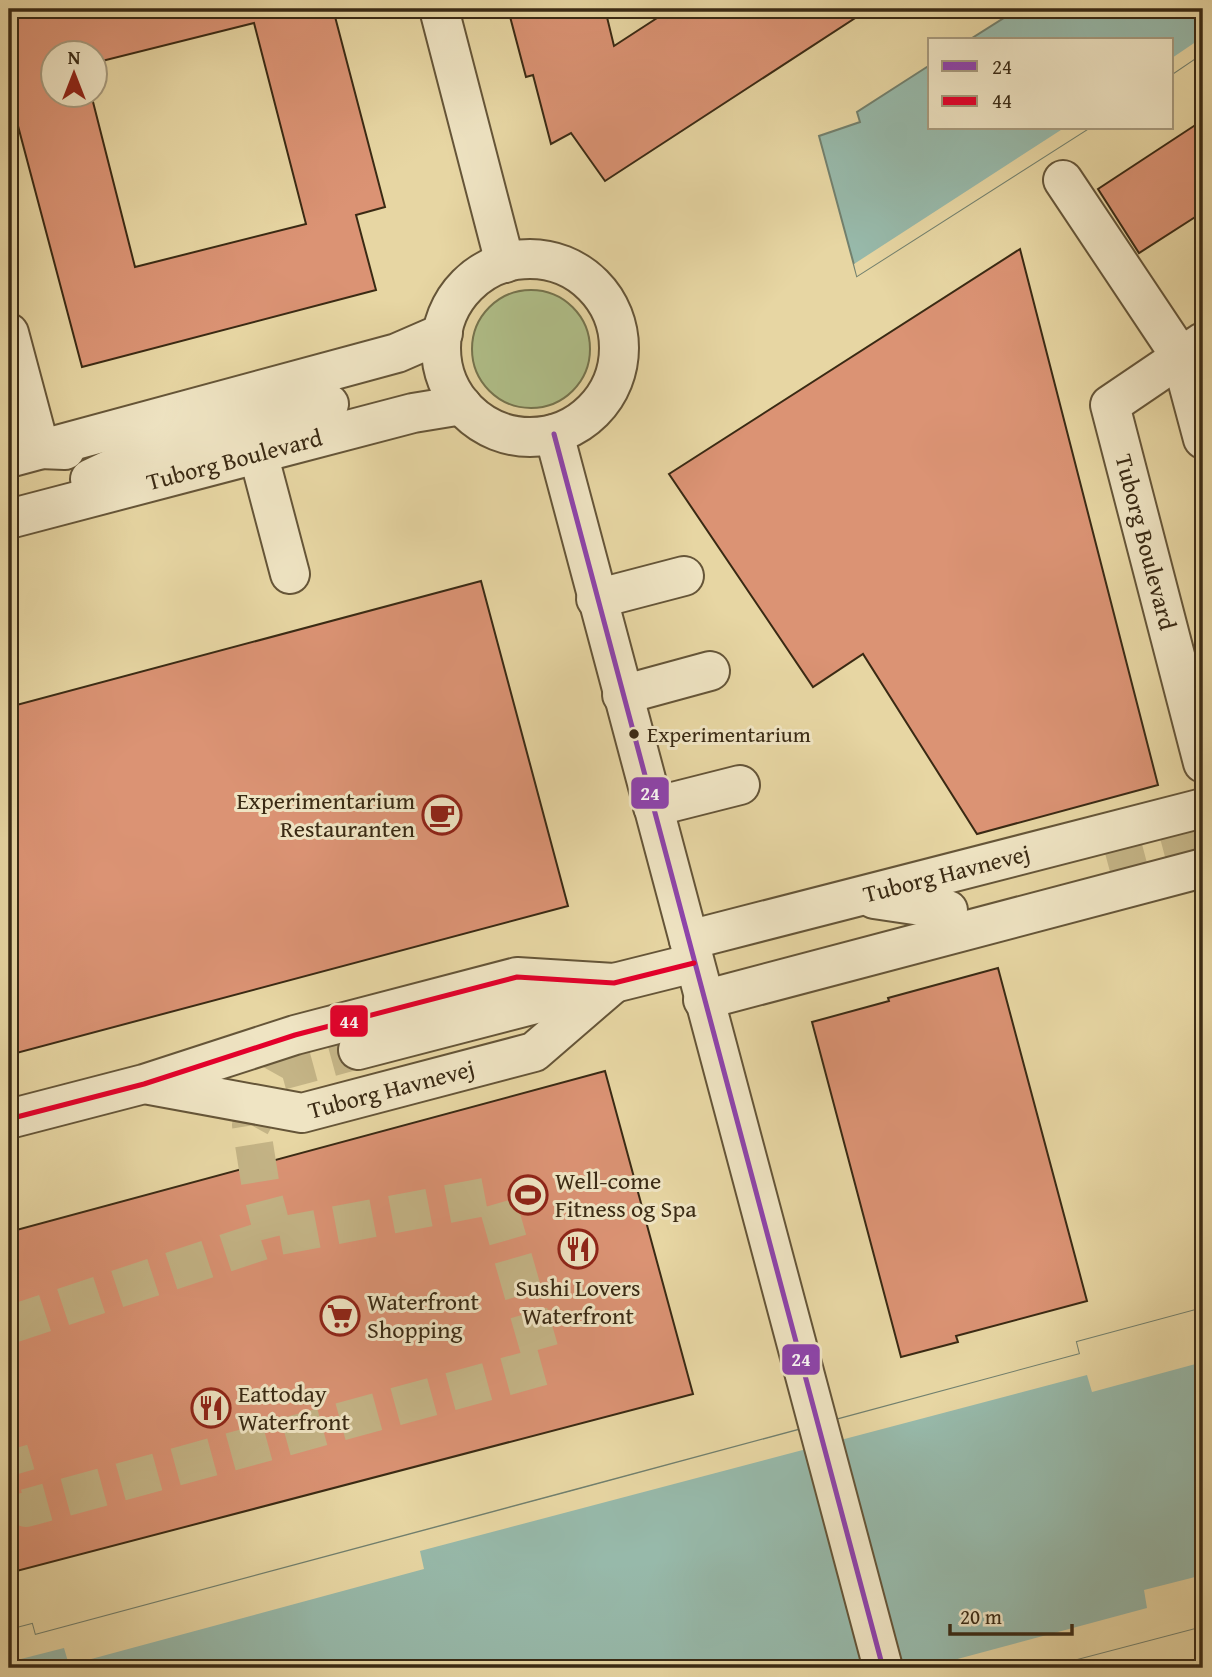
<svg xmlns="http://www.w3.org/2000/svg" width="1212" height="1677" viewBox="0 0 1212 1677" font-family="'Gentium Book Plus',serif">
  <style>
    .green { fill: #b0bf89; stroke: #75744e; stroke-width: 2 }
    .water { fill: #97b9aa; stroke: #72806e; stroke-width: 2 }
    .pier { fill: #e7d6a3 }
    .building { fill: #db9374; stroke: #3a2a14; stroke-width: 2; fill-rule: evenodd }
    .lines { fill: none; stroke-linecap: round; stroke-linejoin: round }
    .minor-tunnel { stroke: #c4b486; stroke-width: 38; stroke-dasharray: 38 19; stroke-linecap: butt }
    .minor-casing { stroke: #655538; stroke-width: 42 }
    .minor { stroke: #efe4c3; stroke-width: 38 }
    .bus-1-casing { stroke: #efe4c3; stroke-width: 10 }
    .bus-2-casing { stroke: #efe4c3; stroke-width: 10 }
    .bus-1 { stroke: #8e44ad; stroke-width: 5 }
    .bus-2 { stroke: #e4002b; stroke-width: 5 }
    .bus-dot { fill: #3a2a14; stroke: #efe4c3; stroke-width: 2.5 }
    .labels { text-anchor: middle; stroke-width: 6; stroke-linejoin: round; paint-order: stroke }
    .bus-label { font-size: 22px; fill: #3a2a14; stroke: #efe4c3; text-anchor: start }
    .street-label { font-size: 24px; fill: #3a2a14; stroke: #efe4c3 }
    .poi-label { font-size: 24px; fill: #3a2a14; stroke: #efe4c3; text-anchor: start }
    .line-badge { stroke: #efe4c3; stroke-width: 2.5 }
    .badge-label { font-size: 19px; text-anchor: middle; font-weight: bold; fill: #fff }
  </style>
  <rect width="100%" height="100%" fill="#e7d6a3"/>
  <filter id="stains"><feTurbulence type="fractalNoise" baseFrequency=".00286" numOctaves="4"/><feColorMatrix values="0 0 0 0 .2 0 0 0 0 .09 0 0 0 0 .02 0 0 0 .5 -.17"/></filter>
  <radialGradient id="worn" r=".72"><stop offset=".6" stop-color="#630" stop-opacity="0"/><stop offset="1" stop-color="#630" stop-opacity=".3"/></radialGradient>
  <path class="green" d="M472 349a59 59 0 1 1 118 0a59 59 0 1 1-118 0Z"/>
  <path class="water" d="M1018,9H1203V53L1172,74V40H969Z
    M930,65V128H1089L857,276L819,136L860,122L857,112Z
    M1203,1308V1626L1043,1668H9V1630L32,1624L35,1635L1080,1354L1077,1342Z"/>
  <path class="pier" d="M1203,37V53L1172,74V58Z
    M1064,128H1089L857,276L854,264Z
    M1203,1308V1362L1092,1392L1087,1375L420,1551L424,1569L69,1665L64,1648L9,1662V1630L32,1624L35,1635L569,1492L1080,1354L1077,1342Z
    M1203,1575V1626L1043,1668H924L1147,1608L1144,1590Z"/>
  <path class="building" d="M9,9H333L385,207L356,215L376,290L82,367L9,92ZM254,23L306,224L135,267L91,94H52V52H94V63Z
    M508,9H605L614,46L671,9H869L605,181L571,133L551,144L533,75L526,77Z
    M1203,120V212L1139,253L1098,189Z
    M1020,249L1158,785L977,834L863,654L813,687L669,474Z
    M481,581L568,906L9,1055V707Z
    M998,968L1087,1301L956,1336L958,1342L901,1357L812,1022L889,1001L888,998Z
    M605,1071L693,1394L9,1573V1232Z"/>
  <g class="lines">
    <path class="minor-tunnel" d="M1109,868L1199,844
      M274,1237L261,1188L251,1125L281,1071L358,1050
      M9,1325L274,1237L495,1195L544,1366L26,1508L9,1450"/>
    <g class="minor-casing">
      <g id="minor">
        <path d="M439,9L505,263"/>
        <path d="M1063,180L1181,357L1203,439"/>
        <circle cx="530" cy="348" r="89"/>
        <path d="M9,333L40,449L65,450"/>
        <path id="s1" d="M1203,342L1110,405L1203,763"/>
        <path d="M554,434L883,1668"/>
        <path d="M258,453L290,574"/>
        <path d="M9,458L397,353L443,333"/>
        <path d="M90,479L145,453L329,404"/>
        <path id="s2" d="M9,519L413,413L462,405"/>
        <path d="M596,599L684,576"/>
        <path d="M622,695L710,671"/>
        <path d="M653,807L740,785"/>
        <path d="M874,899L948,910"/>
        <path id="s3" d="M689,940L1203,808"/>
        <path d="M703,1000L1203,868"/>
        <path d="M358,1050L582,992"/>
        <path id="s4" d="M150,1085L302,1113L534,1052L614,983"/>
        <path d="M9,1119L144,1084L295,1035L517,977L614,983L694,963"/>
      </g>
    </g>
    <use href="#minor" class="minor"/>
    <g class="bus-1-casing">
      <path id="bus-1" d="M554,434L883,1668"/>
    </g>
    <g class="bus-2-casing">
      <path id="bus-2" d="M9,1119L144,1084L295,1035L517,977L614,983L694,963"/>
    </g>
    <use href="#bus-1" class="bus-1"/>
    <use href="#bus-2" class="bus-2"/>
  </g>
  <defs>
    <g id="cafe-ring" transform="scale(2.0125)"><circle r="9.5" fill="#efe4c3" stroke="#8f2418" stroke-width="1.5"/><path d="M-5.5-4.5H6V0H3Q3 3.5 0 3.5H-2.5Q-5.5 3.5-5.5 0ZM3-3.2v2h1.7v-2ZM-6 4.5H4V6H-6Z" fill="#8f2418"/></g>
    <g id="stadium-ring" transform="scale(2.0125)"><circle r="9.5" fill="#efe4c3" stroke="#8f2418" stroke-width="1.5"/><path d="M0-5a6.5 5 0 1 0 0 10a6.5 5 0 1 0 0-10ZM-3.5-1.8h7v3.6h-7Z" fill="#8f2418"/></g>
    <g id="restaurant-ring" transform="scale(2.0125)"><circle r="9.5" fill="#efe4c3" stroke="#8f2418" stroke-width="1.5"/><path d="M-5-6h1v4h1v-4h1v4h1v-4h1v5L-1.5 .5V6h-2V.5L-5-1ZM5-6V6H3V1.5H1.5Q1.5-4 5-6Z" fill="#8f2418"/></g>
    <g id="supermarket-ring" transform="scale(2.0125)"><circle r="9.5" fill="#efe4c3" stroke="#8f2418" stroke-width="1.5"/><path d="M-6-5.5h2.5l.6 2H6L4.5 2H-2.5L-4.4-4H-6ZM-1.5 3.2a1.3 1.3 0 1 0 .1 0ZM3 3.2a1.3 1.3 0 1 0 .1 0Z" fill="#8f2418"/></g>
  </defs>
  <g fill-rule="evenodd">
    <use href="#cafe-ring" x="442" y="815"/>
    <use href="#stadium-ring" x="528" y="1195"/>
    <use href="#restaurant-ring" x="578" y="1249"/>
    <use href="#supermarket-ring" x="340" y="1316"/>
    <use href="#restaurant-ring" x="211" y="1408"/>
  </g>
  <circle class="bus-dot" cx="634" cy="734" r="6"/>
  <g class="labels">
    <g class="bus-label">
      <text x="647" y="742">Experimentarium</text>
    </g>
    <g class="street-label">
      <text dy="8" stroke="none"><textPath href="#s2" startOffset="233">Tuborg Boulevard</textPath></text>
      <text dy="8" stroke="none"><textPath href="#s1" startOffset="254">Tuborg Boulevard</textPath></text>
      <text dy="8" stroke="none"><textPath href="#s3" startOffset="266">Tuborg Havnevej</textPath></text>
      <text dy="8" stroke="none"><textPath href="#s4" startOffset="247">Tuborg Havnevej</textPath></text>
    </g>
    <g class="poi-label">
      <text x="415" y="809" text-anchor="end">Experimentarium<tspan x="415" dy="28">Restauranten</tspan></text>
      <text x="555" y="1189">Well-come<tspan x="555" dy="28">Fitness og Spa</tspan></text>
      <text x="578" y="1296" text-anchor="middle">Sushi Lovers<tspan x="578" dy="28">Waterfront</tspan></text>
      <text x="367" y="1310">Waterfront<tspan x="367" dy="28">Shopping</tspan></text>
      <text x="238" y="1402">Eattoday<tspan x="238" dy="28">Waterfront</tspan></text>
    </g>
  </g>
  <g class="line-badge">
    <rect x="630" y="776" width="40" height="34" rx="7" fill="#8e44ad"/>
    <rect x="329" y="1004" width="40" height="34" rx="7" fill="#e4002b"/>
    <rect x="781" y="1343" width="40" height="33" rx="7" fill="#8e44ad"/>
  </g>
  <g class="badge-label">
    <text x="650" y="800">24</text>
    <text x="349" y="1028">44</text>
    <text x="801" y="1366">24</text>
  </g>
  <rect width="1212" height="1677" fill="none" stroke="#e7d6a3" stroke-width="35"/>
  <rect x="10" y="10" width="1191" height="1656" fill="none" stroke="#3a2a14" stroke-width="3.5"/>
  <rect x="18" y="18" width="1177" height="1642" fill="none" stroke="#3a2a14" stroke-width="2"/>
  <rect x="928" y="38" width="245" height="91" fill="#efe4c3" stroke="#a79a7d" stroke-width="2"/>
  <rect x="942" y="61" width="35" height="10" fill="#8e44ad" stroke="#a79a7d" stroke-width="2"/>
  <text x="992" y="74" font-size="21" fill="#3a2a14">24</text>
  <rect x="942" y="96" width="35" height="10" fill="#e4002b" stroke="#a79a7d" stroke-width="2"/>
  <text x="992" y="108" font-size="21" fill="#3a2a14">44</text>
  <g transform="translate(74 74)"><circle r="33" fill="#efe4c3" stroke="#a79a7d" stroke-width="2"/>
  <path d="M0-5L12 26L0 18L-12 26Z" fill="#8f2418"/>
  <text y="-10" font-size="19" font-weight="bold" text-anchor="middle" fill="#3a2a14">N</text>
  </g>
  <path d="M950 1624v10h122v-10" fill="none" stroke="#3a2a14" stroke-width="3.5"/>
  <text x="960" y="1624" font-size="21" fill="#3a2a14" stroke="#efe4c3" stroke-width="5" paint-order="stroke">20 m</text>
  <rect width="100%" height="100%" filter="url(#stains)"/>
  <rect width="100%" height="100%" fill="url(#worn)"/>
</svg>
